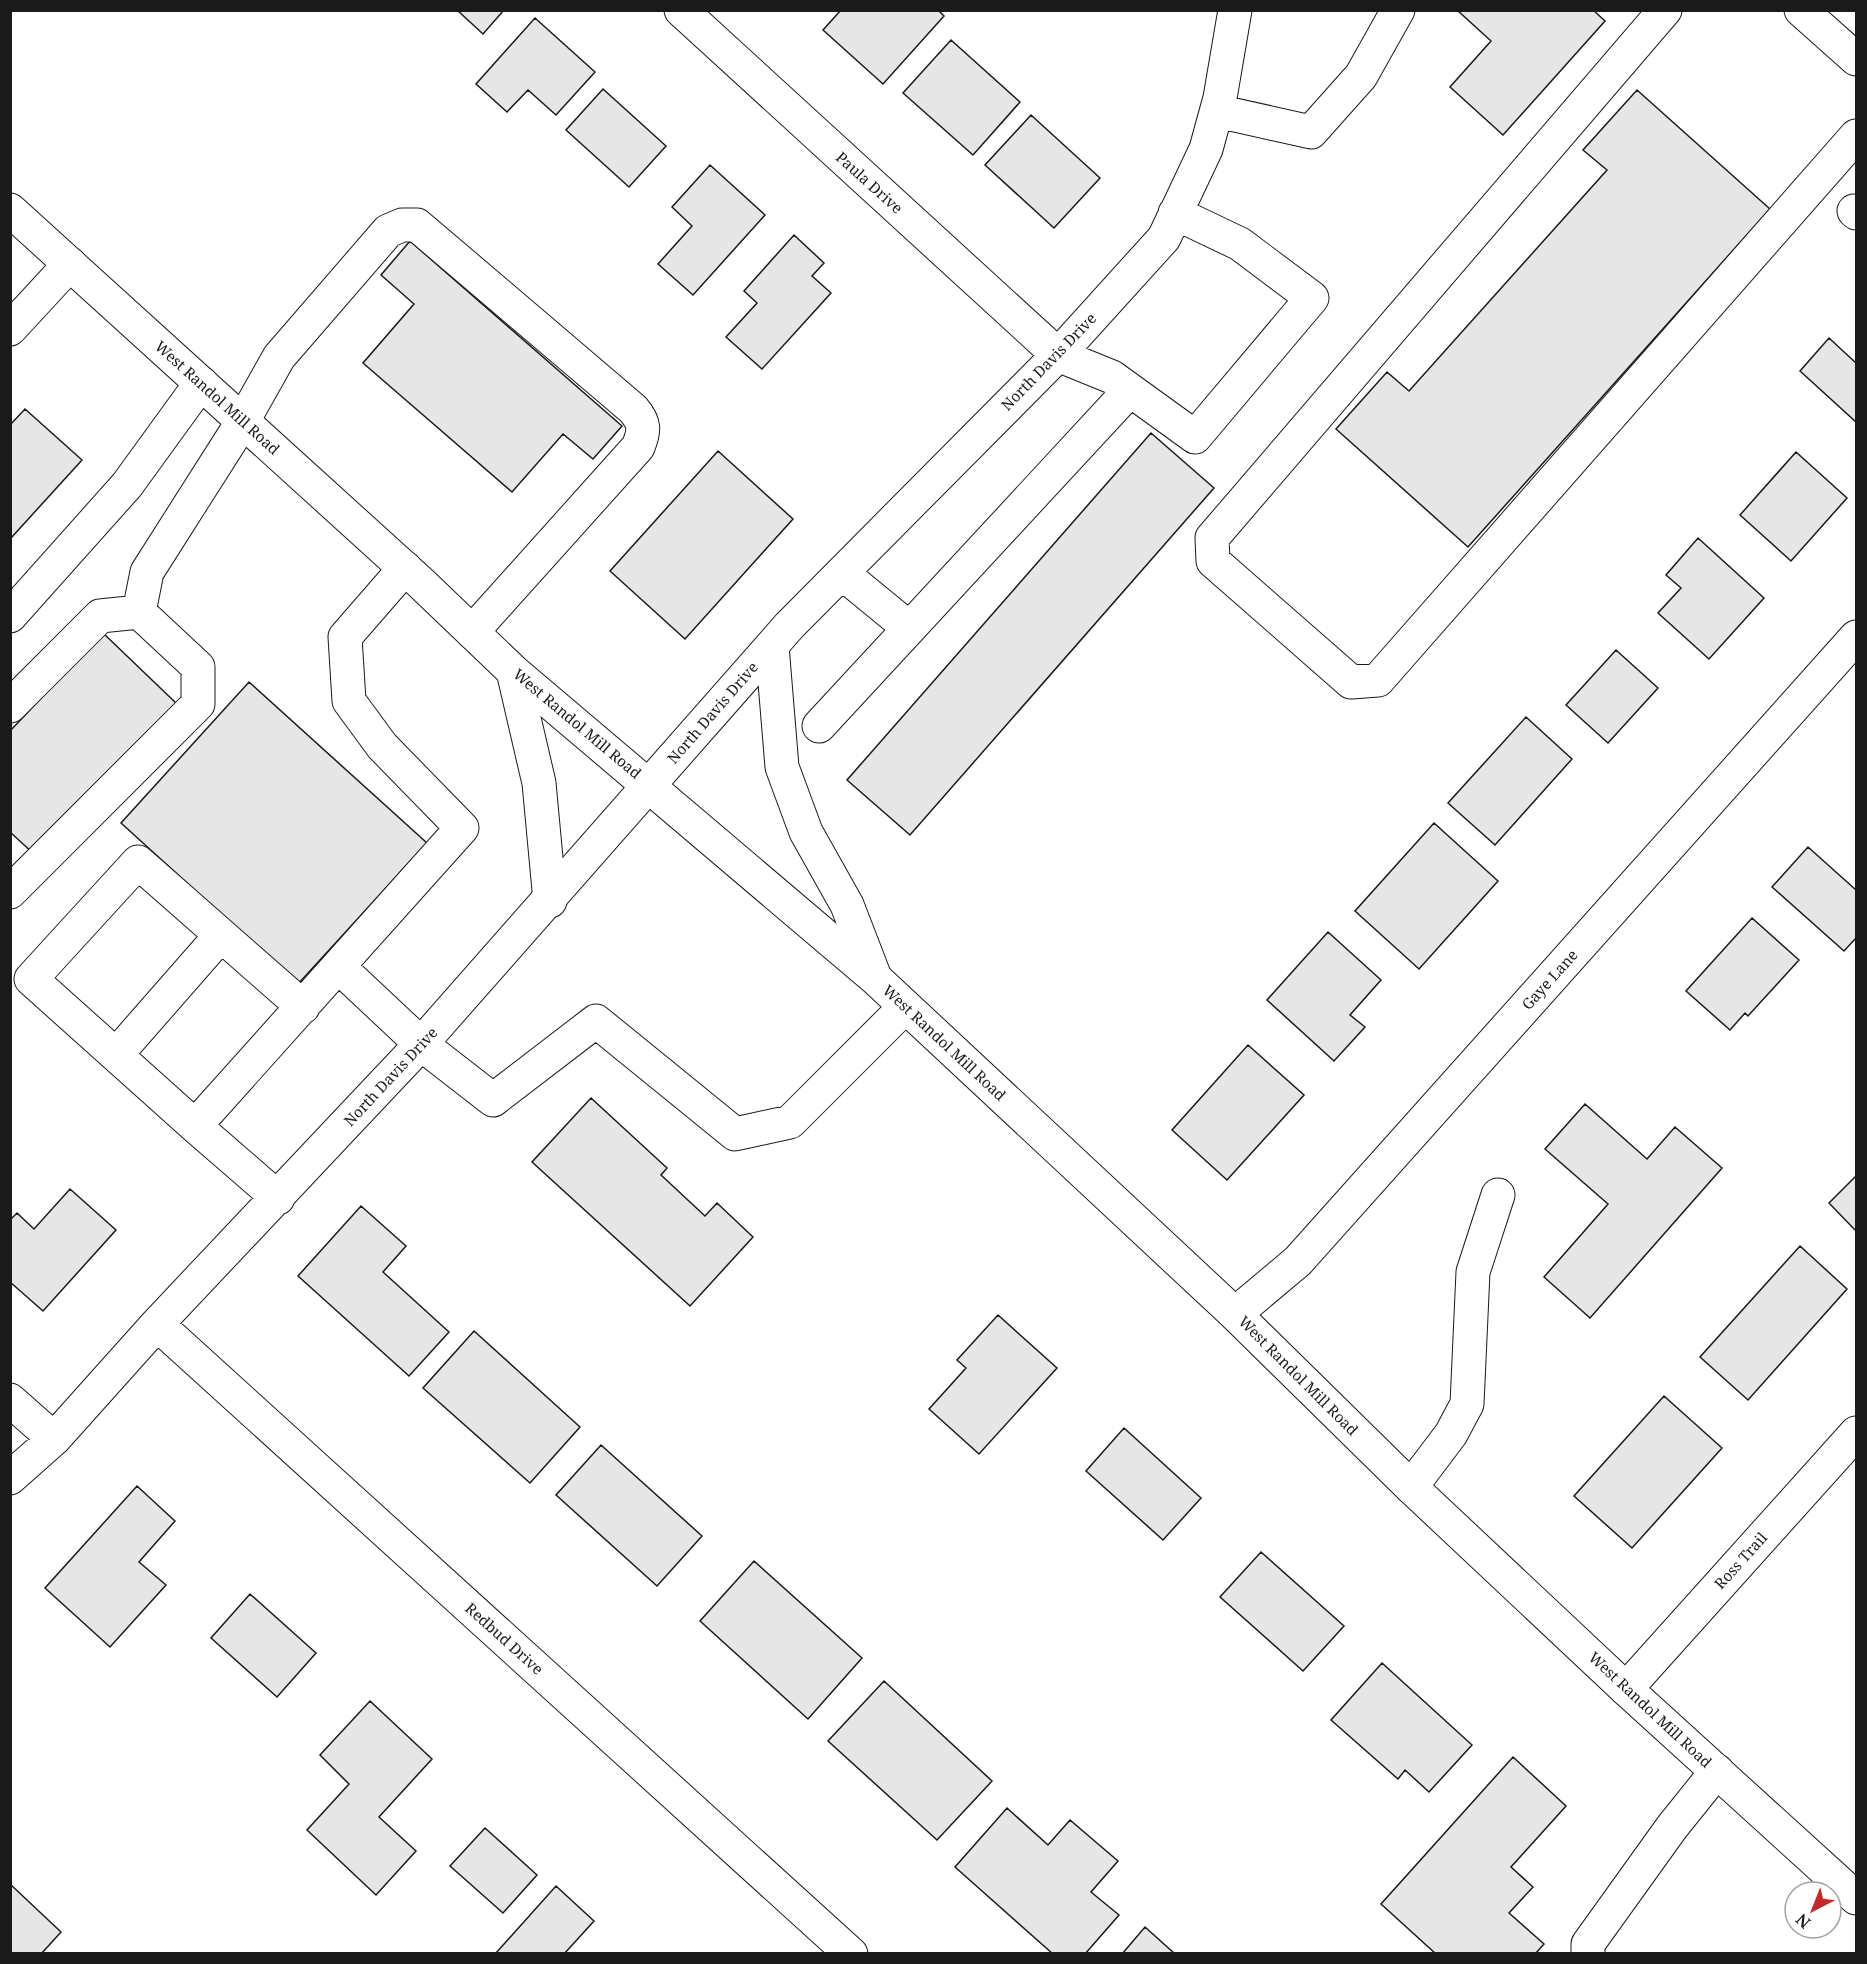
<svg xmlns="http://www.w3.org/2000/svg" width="1867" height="1964" viewBox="0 0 1867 1964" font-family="'Noto Serif',serif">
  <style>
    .building { fill: #e6e6e6; stroke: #1a1a1a; stroke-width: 1.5 }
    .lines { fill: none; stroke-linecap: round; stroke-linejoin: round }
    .minor-casing { stroke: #1a1a1a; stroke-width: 35 }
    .major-casing { stroke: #1a1a1a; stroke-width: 35 }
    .minor { stroke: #fff; stroke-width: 33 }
    .major { stroke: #fff; stroke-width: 33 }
    .labels { text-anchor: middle; stroke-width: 4.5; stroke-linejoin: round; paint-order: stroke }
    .street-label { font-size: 15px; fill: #1a1a1a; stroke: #fff }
  </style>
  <rect width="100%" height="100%" fill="#fff"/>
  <path class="building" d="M457,10H504L483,34Z
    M841,10H938L944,16L883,84L823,30Z
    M1457,10H1593L1605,21L1503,135L1450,87L1491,41Z
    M535,18L595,72L556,115L528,90L507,112L476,84Z
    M951,40L1020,102L973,155L903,93Z
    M603,89L666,146L629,187L566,130Z
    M1637,90L1770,209L1468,547L1336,429L1387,372L1409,391L1607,170L1583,150Z
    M1031,115L1100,178L1054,228L985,165Z
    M710,165L765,215L693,295L658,264L692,226L672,207Z
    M794,235L824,263L812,276L831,293L762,369L726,337L757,303L744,291Z
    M410,241L622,426L593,459L563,434L512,492L363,363L414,304L381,275Z
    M1829,338L1856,363V422L1800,371Z
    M25,409L82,460L11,538L10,425Z
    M1151,433L1214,488L910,835L847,780Z
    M718,451L793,519L685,639L610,571Z
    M1796,452L1847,498L1791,561L1740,515Z
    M1698,538L1764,598L1709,659L1658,613L1681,588L1666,575Z
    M103,633L177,704L35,855L10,832V731Z
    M1616,650L1658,688L1608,743L1566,705Z
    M249,682L427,843L298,984L121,823Z
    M1526,717L1572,759L1495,845L1448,803Z
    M1434,823L1498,881L1419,969L1355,911Z
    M1808,847L1856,890V938L1844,951L1772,887Z
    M1752,918L1799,960L1748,1016L1745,1013L1730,1030L1686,991Z
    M1328,932L1381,980L1350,1015L1365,1027L1334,1061L1267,1000Z
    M1248,1045L1304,1095L1227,1180L1172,1130Z
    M591,1098L667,1168L661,1175L705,1216L717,1203L753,1237L690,1306L532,1162Z
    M1585,1104L1647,1159L1675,1127L1722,1168L1590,1318L1544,1277L1608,1204L1545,1149Z
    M1856,1176V1231L1829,1203Z
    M70,1189L116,1230L43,1311L10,1282V1220L17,1213L34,1229Z
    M361,1206L406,1246L383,1272L449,1332L409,1376L298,1276Z
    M1800,1246L1847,1289L1748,1400L1700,1357Z
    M998,1315L1057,1368L979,1454L929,1409L966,1368L957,1360Z
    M474,1331L580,1427L530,1483L423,1388Z
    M1664,1396L1722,1448L1632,1548L1574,1496Z
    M1124,1428L1201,1498L1163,1540L1086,1471Z
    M601,1445L702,1536L657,1586L556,1495Z
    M137,1486L175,1521L139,1562L166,1585L110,1647L45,1588Z
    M1261,1552L1344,1626L1303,1671L1220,1597Z
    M754,1561L862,1658L808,1719L700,1621Z
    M250,1594L316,1653L277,1697L211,1638Z
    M1382,1663L1472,1745L1429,1792L1405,1770L1398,1779L1331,1720Z
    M884,1681L992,1781L937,1840L828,1741Z
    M370,1701L432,1759L379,1817L416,1851L376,1895L307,1830L349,1784L320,1755Z
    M1513,1757L1566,1806L1511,1867L1533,1887L1509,1913L1544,1944L1535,1954H1436L1381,1904Z
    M1007,1808L1048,1845L1070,1820L1118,1861L1091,1892L1119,1915L1085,1954H1053L955,1867Z
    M485,1828L537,1875L503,1913L450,1866Z
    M10,1884L61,1932L41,1954H10Z
    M556,1886L594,1921L564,1954H495Z
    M1145,1927L1175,1954H1122Z"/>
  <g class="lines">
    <g class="minor-casing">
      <path id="minor" d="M681,10L1058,355L1112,377L1195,437L1312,298L1240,244L1175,213
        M1665,10L1212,538L1213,561L1351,682L1378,680L1856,136
        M1801,10L1856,59
        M1217,111L1311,132L1361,76L1398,10
        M1854,211L1856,213
        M10,329L70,264
        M842,573L909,628
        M139,612L147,572L243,421L279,357L388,231L402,225H417L633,409C645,423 645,430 638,447L472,632
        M10,616L127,485L201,383
        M10,706L100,616L139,612L198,667V704L10,892
        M819,726L1130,390
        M339,967L421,1044L493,1100L596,1021L735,1134L790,1122L905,1007
        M116,1055L221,935
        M195,1126L31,979L138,862L303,1007
        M278,1198L195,1126L462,828L382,746L349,701L345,637L405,568
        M1235,1314L1298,1261L1856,637
        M157,1324L851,1954
        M10,1400L54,1439
        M10,1478L54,1439L157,1324L421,1044L789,626L1058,355L1164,238L1206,149L1220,98L1235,10
        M1411,1487L1451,1434L1467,1404L1473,1272L1498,1195
        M1626,1689L1856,1433
        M1588,1954V1944L1672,1827L1717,1771"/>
    </g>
    <g class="major-casing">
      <path id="major" d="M10,210L421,583L513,671L876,979L1235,1314L1411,1487L1626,1689L1856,1898
        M772,646L782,767L806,832L847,905L874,975
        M513,671L539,783L550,901"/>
    </g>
    <use href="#minor" class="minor"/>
    <use href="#major" class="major"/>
  </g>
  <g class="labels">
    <g class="street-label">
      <text transform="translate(869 183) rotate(42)" y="5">Paula Drive</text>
      <text transform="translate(1049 362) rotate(-46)" y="5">North Davis Drive</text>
      <text transform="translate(217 398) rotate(42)" y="5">West Randol Mill Road</text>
      <text transform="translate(713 713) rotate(-49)" y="5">North Davis Drive</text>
      <text transform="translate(577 724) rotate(40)" y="5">West Randol Mill Road</text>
      <text transform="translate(1550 980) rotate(-48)" y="5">Gaye Lane</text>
      <text transform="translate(944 1043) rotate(43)" y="5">West Randol Mill Road</text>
      <text transform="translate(391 1077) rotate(-47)" y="5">North Davis Drive</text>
      <text transform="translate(1298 1376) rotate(45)" y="5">West Randol Mill Road</text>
      <text transform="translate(1741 1561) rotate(-48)" y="5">Ross Trail</text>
      <text transform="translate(504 1639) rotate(42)" y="5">Redbud Drive</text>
      <text transform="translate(1650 1710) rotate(43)" y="5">West Randol Mill Road</text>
    </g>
  </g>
  <rect width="1867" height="1964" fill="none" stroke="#1a1a1a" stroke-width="24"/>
  <g transform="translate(1813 1910) rotate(222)"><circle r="28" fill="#ffffff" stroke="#a3a3a3" stroke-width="1.5"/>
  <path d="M0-4.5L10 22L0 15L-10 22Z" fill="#c62828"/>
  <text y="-9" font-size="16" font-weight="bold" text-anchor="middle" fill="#1a1a1a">N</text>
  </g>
</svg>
